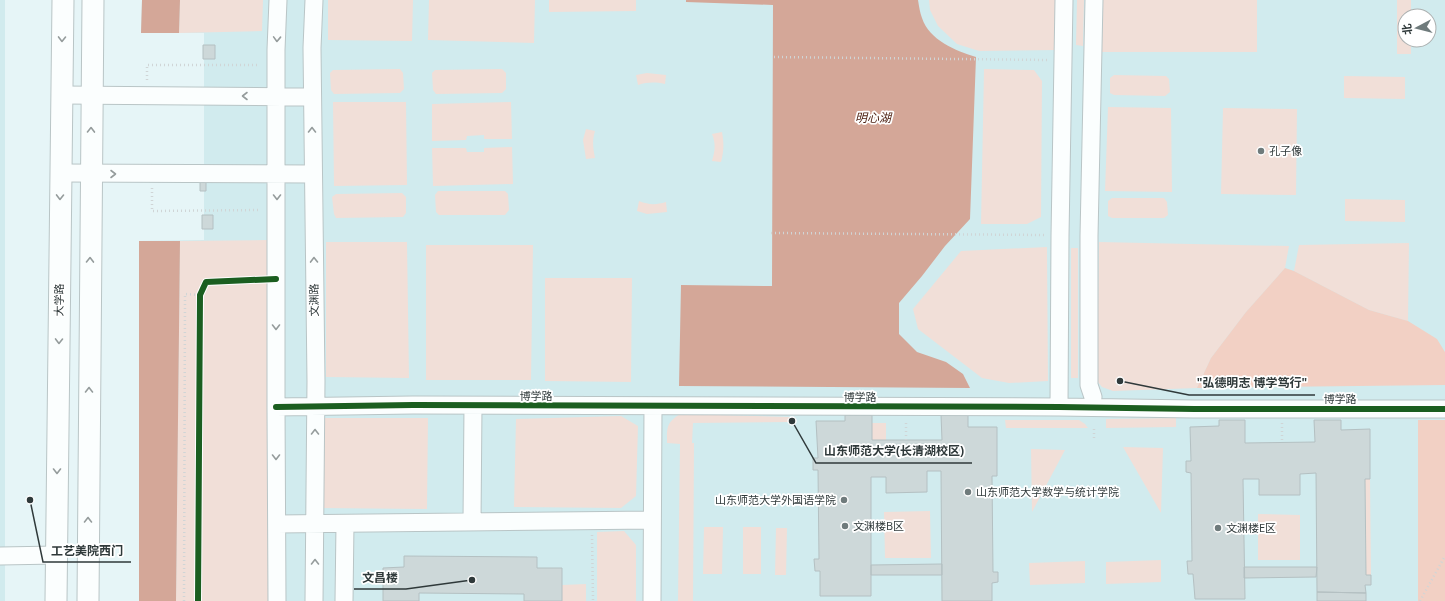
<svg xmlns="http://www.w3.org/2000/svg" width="1445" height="601" viewBox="0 0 1445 601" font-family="'Open Sans','Noto Sans SC',sans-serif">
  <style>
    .built { fill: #d1ebee; fill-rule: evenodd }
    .green { fill: #f1dfd8 }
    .forest { fill: #f2d0c4 }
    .water { fill: #d4a798 }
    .building { fill: #cdd8d9; stroke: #b4c0c2 }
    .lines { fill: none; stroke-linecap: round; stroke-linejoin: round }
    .minor-casing { stroke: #b9c5c6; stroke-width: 19 }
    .major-casing { stroke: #b9c5c6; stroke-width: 23 }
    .path { stroke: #d0d5d6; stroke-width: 2.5; stroke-dasharray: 1 3; stroke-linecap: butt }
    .minor { stroke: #fbfefe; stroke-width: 17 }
    .major { stroke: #fbfefe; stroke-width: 21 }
    .cycleway-casing { stroke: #fff; stroke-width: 8 }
    .cycleway { stroke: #1b5e20; stroke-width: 6 }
    .oneway { stroke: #959c9c }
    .poi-dot { fill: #6f7b7c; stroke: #fff; stroke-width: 1.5 }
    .labels { text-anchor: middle; stroke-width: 3.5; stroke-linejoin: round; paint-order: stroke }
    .poi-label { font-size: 11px; fill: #2f393a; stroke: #fff; text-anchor: start }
    .street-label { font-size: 11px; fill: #2f393a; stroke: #fff }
    .water-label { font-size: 12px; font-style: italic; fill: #47190a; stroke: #fff }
    .leader { fill: none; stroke: #2f393a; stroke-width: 1.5 }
    .callout-dot { fill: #2f393a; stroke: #fff; stroke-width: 1.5 }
    .callout-label { font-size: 12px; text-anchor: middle; font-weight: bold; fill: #2f393a; stroke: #fff; stroke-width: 3.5; stroke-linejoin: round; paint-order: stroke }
  </style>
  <rect width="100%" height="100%" fill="#e6f5f7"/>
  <path class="built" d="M0,0H5V601H0Z
    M142,0H1445V601H139V241L204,240V33H141ZM1405,16H1429V40H1405Z"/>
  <path class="green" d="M180,0H263L262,31L179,33Z
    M328,0H413L412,41L328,40Z
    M429,0H535L534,43L428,40Z
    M549,0H636V11L549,12Z
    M929,0H1057V50L979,51L957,44L938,26L930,10Z
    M1077,0H1084L1083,46L1076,45Z
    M1098,0H1257V52H1098Z
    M1397,0H1411V16H1405V40H1411V54H1397Z
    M400,69L403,73L404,89L400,93L334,94L331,90L330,73L333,70Z
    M502,69L506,73V89L502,93L436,94L433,90L432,73L435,70Z
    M984,69L1034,70L1042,81L1041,217L1027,224H981Z
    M647,73L666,75L665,84C655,82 648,82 638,85L636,75Z
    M1114,75L1166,76L1169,79L1170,92L1165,96L1114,95L1110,93V78Z
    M1344,76L1405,77V99L1344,98Z
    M333,102H406L407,185L334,186Z
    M511,102L512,139H484V135L467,136L466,140L432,141V104Z
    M1108,107L1171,108L1172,192L1105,191Z
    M1223,108L1297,109L1296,195L1221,194Z
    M586,129L595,131C592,141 593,148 595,158L586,159L583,140Z
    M722,132C724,143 724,151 721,162L712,161C715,151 716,144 712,134Z
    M512,147L513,184L433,186L432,148H466L467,152H484V148Z
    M438,191H505L508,194L509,210L505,215H439L436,212L435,195Z
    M402,193L406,197V213L403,217L336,218L334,214L332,197L336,194Z
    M1112,198H1164L1167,202L1168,215L1164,218H1112L1108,216V201Z
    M1345,199L1405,200V222L1345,221Z
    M639,201C649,205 656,205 666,202L667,212L647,214L637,211Z
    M268,240L269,601H176L180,241Z
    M326,242H407L409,378L326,377Z
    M1099,242L1289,246L1285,268L1246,312L1211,358L1197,388L1113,391L1102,387L1097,381Z
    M1409,243L1408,321L1369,310L1294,271L1299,245Z
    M426,245H533L531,380H426Z
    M1047,247L1048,381L1009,383L982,378L918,329L913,309L961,251Z
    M1071,248H1078V378H1071Z
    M545,278H632L631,382L545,381Z
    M680,414L791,417V422L693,423L692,443H694L693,601H678L680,444L667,443C667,428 666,423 680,414Z
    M621,416L638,426L636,496L621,508L514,507L516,419Z
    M318,418H428L427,509L318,508Z
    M1176,418V427L1106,428V419Z
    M1005,420H1079L1085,424L1088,428H1006Z
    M872,423H886V440H872Z
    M1123,447L1163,448L1161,513Z
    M1031,449L1065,450L1032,512Z
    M1365,479H1370L1371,575H1366Z
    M930,511L931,558H885L884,512Z
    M1258,514L1300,515V560H1258Z
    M704,527H723L722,574H703Z
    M743,527H761V574H743Z
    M776,528H787L786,575H775Z
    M624,531L636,545V601H597V532Z
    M1161,560V582L1106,584V562Z
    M1085,561V583L1030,585L1029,563Z
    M586,584V601H562V585Z"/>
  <path class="forest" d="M1285,268L1294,271L1369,310L1408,321L1437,339L1445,352V385L1197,388L1211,358L1246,312Z
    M1418,420H1445V601H1418Z"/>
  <path class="water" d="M142,0H180L179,33H141Z
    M686,0H918C919,6 920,13 922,18C929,40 956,51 976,57L970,219L945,246L922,276L899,303V334L917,352L946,362L963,374L970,388L679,386L681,285L772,286L773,5L686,2Z
    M139,241H180L176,601H139Z"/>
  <path class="building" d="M203,45H215V59H203Z
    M200,180H206V191H200Z
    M202,215H213V229H202Z
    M845,415H872V440H942L941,415H968V427H997V476H992L993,572H998V582L992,583V601H942L941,471H927V492L886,493V477H871V596H820V571H815L814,559H819L818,470H813V458H818L816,421H845Z
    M1219,420H1245V443L1315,442L1314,420H1341V430L1370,429V479H1365L1366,575H1371V585H1365L1366,593L1317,592L1316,473L1300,474V495H1259V479H1243L1245,599H1195L1193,574H1188L1187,561H1192L1191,473L1186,472V461H1191L1190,427L1219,426Z
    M404,556L537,557V568H562V601H524V594L419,593V601H383V568L404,567Z
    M942,564V575H871V565Z
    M1244,567H1317L1316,577L1244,578Z
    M1317,592L1366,593V601H1317Z"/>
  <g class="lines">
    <g class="minor-casing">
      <path id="minor" d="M314,0L312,48L316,381L314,601
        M62,95L312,97
        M60,173L313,174
        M1093,397L1089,385V236L1094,0
        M276,407L413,405L1059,407L1194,409H1445
        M1059,407L1060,236L1064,0
        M472,522L473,406
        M277,524L652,520
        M0,556L57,555
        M277,601L276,407V50L278,0
        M344,601L345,524
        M652,601L653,406"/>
    </g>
    <g class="major-casing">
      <path id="major" d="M56,601L63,0
        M88,601L93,0"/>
    </g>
    <path class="path" d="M774,57L1048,60
      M147,80V65H260
      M152,188V211L260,210
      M771,233L1045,235
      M1282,423V443
      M1094,438V426
      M906,440V421
      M592,535L593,601
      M184,601L185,294L200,295
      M1420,601L1445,556"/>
    <use href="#minor" class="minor"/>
    <use href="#major" class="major"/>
    <g class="cycleway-casing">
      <path id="cycleway" d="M276,407L413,405L1059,407L1194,409H1445
        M198,601L200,295L206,282L276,279"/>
    </g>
    <use href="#cycleway" class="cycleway"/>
  </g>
  <defs><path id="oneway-chevron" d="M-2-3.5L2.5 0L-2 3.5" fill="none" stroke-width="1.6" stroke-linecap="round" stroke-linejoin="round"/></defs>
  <g class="oneway">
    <use href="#oneway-chevron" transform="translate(62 39) rotate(91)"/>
    <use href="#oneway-chevron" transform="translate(277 39) rotate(92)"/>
    <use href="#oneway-chevron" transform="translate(245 96) rotate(-180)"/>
    <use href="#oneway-chevron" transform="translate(91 130) rotate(-89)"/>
    <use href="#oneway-chevron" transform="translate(312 130) rotate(-90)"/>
    <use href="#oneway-chevron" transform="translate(113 174)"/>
    <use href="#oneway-chevron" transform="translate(60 197) rotate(91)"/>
    <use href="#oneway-chevron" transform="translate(277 197) rotate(90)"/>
    <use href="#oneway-chevron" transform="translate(90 260) rotate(-89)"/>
    <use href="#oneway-chevron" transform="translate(314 260) rotate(-91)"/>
    <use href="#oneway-chevron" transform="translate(276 327) rotate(90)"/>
    <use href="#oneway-chevron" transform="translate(59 341) rotate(91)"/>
    <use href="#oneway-chevron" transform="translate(89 390) rotate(-90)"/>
    <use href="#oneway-chevron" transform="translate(315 432) rotate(-90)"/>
    <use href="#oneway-chevron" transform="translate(276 457) rotate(90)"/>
    <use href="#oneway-chevron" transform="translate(57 471) rotate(90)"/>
    <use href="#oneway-chevron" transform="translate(88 520) rotate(-90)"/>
    <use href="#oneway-chevron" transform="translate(315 562) rotate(-90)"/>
  </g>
  <g class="poi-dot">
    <circle cx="1261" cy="151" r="4"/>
    <circle cx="968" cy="492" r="4"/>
    <circle cx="844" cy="500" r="4"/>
    <circle cx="845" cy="526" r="4"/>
    <circle cx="1218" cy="528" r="4"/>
  </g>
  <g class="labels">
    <g class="poi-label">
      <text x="1269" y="155">孔子像</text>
      <text x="976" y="496">山东师范大学数学与统计学院</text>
      <text x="836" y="504" text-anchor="end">山东师范大学外国语学院</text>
      <text x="853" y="530">文渊楼B区</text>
      <text x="1226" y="532">文渊楼E区</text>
    </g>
    <g class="street-label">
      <text transform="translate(59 300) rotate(-89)" y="4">大学路</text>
      <text transform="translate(314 300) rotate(-91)" y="4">文渊路</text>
      <text x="536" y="400">博学路</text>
      <text x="860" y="401">博学路</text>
      <text x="1340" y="403">博学路</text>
    </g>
    <g class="water-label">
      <text x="873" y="122">明心湖</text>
    </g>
  </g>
  <path class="leader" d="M1120 381L1189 395H1315M792 421L816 463H972M30 500L43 562H131M472 580L406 589H354"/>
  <g class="callout-dot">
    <circle cx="1120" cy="381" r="4"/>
    <circle cx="792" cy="421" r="4"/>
    <circle cx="30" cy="500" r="4"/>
    <circle cx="472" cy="580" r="4"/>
  </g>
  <g class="callout-label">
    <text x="1252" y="387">"弘德明志 博学笃行"</text>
    <text x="894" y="455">山东师范大学(长清湖校区)</text>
    <text x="87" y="555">工艺美院西门</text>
    <text x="380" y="582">文昌楼</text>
  </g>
  <g transform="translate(1417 28) rotate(263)"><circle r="19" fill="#ffffff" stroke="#acb0b0"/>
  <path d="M0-3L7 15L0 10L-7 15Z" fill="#6f7b7c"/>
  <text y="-6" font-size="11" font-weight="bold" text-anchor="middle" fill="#2f393a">北</text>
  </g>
</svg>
